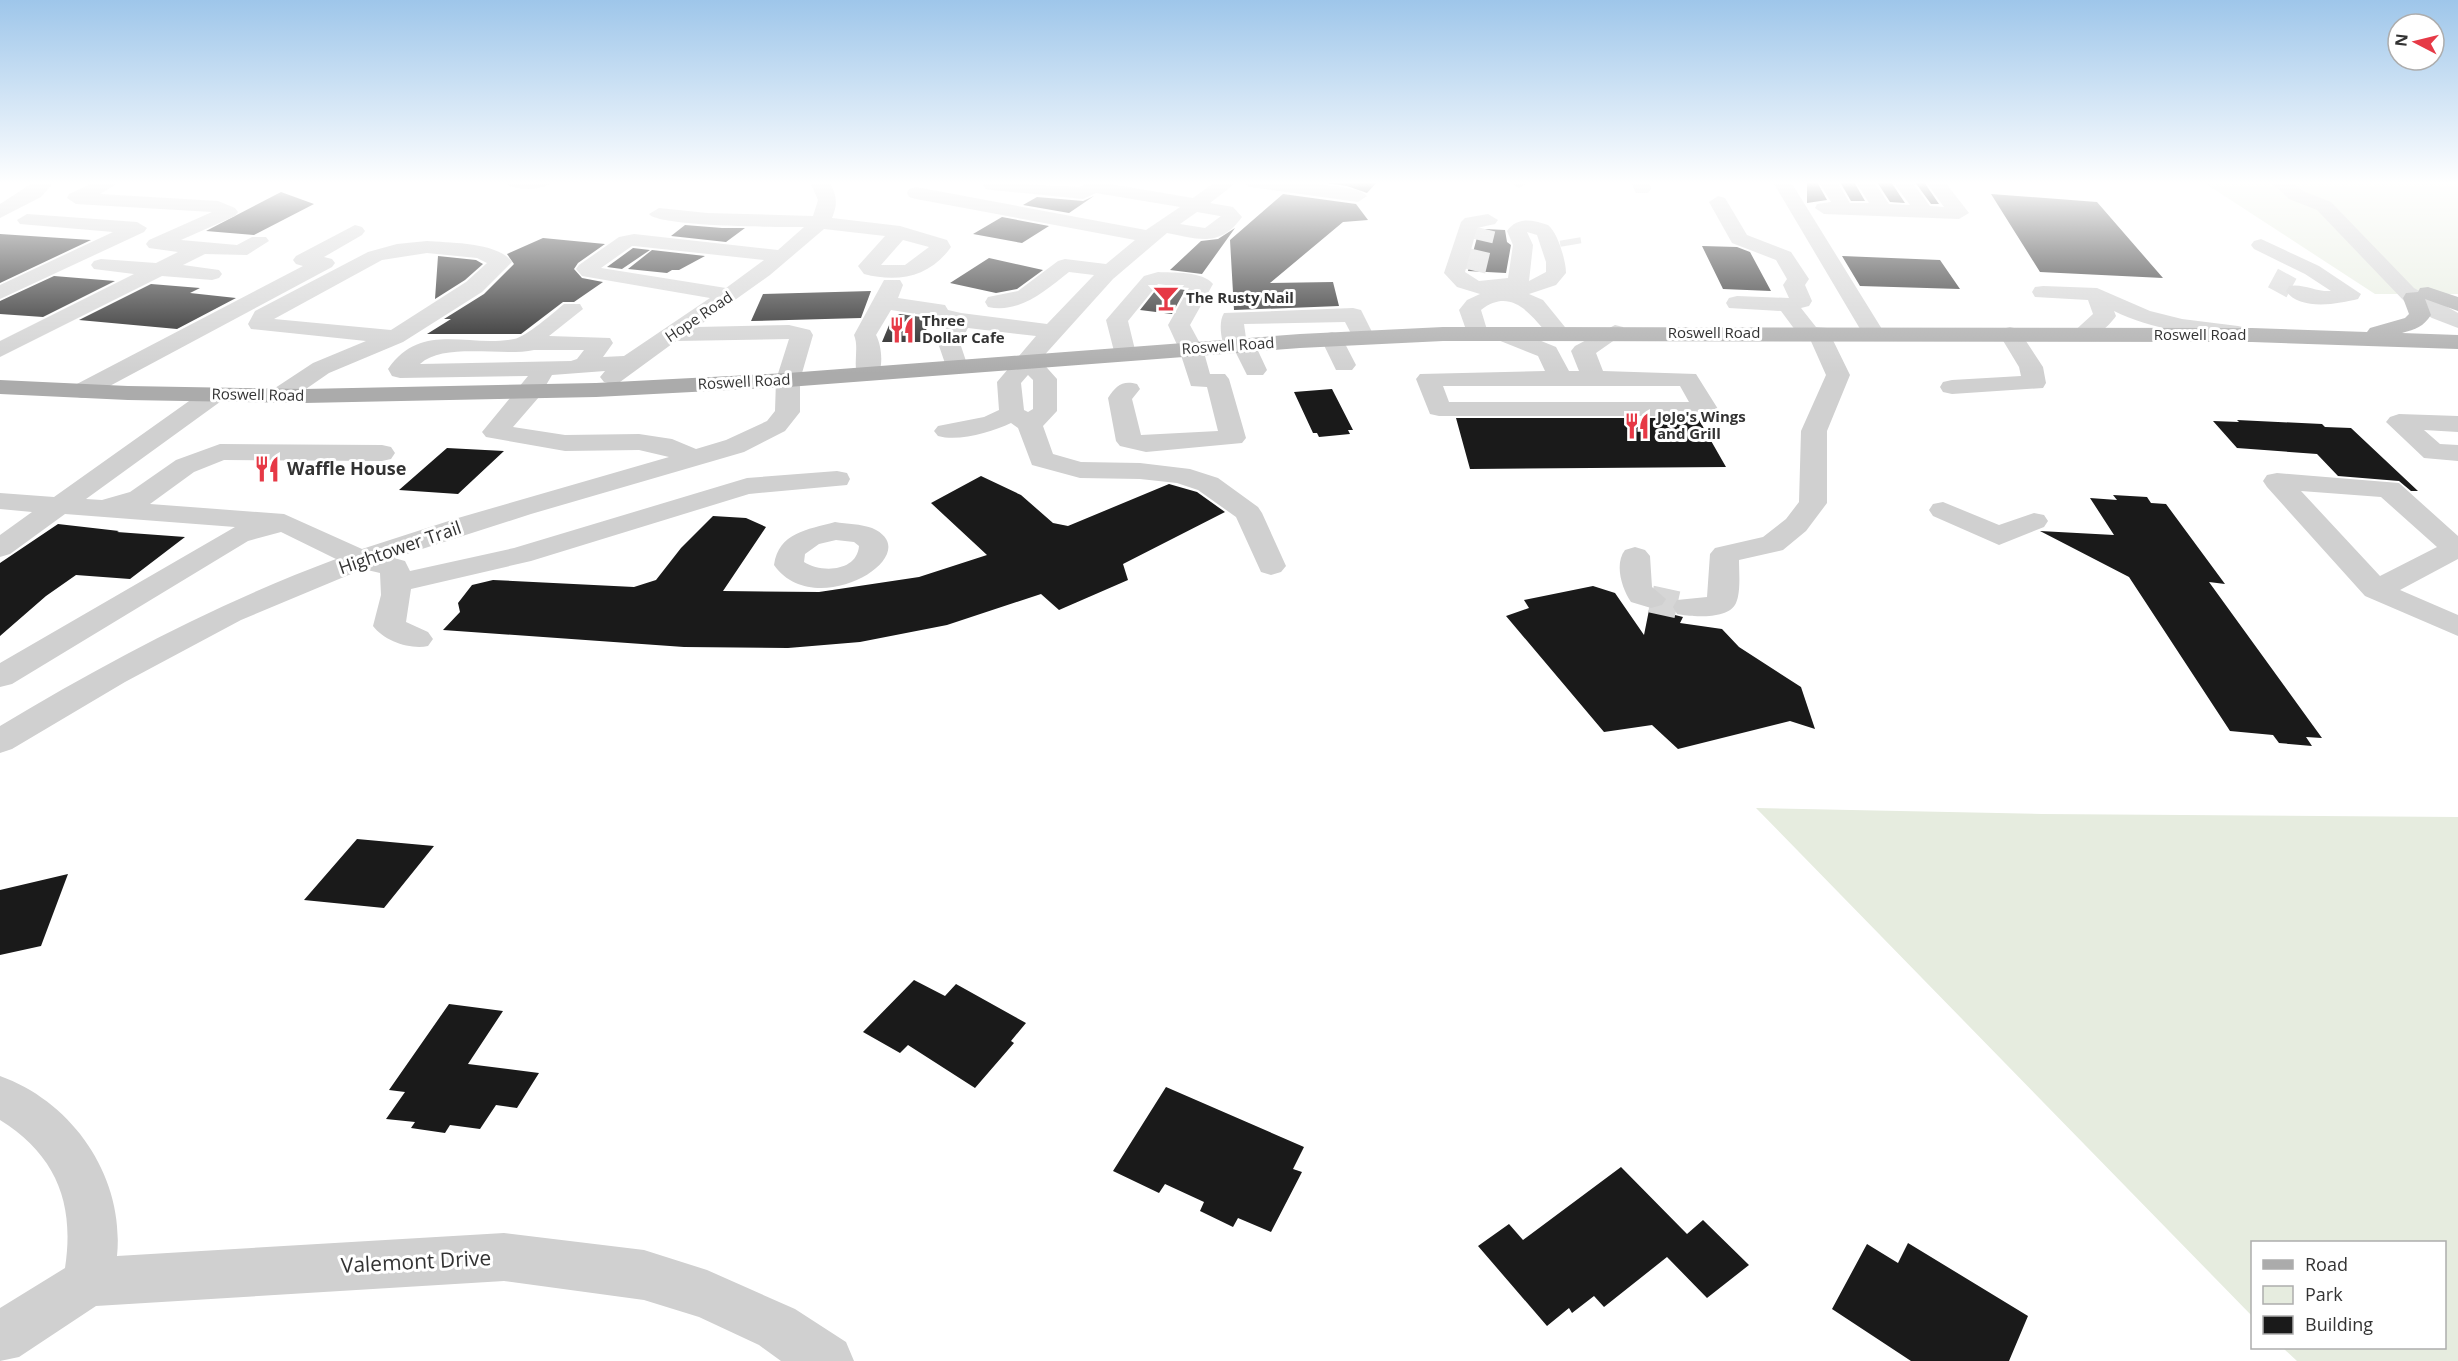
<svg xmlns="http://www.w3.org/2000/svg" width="2458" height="1361" viewBox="0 0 2458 1361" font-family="'Open Sans',sans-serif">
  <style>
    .green { fill: #e6ecdf }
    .building { fill: #1a1a1a }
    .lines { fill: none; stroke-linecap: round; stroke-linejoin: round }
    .minor-tunnel-far1 { stroke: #d6d6d6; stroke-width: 21; stroke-dasharray: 21 10; stroke-linecap: butt }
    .minor-tunnel { stroke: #d6d6d6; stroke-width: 27; stroke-dasharray: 27 14; stroke-linecap: butt }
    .minor { fill: #d0d0d0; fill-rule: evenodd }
    .major { fill: #ababab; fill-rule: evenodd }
    .labels { text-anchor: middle; stroke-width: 6; stroke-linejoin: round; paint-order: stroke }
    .far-poi-label { font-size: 15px; font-weight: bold; fill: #333; stroke: #fff; text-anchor: start }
    .far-street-label { font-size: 15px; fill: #333; stroke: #fff }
    .poi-label { font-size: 18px; font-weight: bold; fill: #333; stroke: #fff; text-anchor: start }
    .street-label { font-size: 18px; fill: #333; stroke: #fff }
    .near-street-label { font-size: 21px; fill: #333; stroke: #fff }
  </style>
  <rect width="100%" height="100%" fill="#fff"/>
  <path class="green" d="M2203,182H2458V294H2375Z
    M1756,808L2042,814L2458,817V1361H2297L2283,1348H2444V1242H2252V1316Z"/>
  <path class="building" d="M1319,182H1377L1367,193L1347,186Z
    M1807,182H1817L1827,200L1807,203Z
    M1840,182H1854L1865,201H1851Z
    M1877,182H1891L1905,203L1890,202Z
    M1915,182H1924L1939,204H1931Z
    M281,192L314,204L254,235L206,231Z
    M1283,194L1356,204L1368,220L1343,222L1270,283L1333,282L1339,306L1234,310L1230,240Z
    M1991,194L2097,202L2163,278L2040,272Z
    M1094,196L1069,213L1023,205L1037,197L1083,201Z
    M1002,217L1049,226L1022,243L973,234Z
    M685,225L722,228H745L726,242L671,236Z
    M1235,228L1202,274L1170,270L1201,241L1218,239Z
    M1485,229L1505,230L1507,242L1511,245L1506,273L1468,271L1479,230Z
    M0,234L91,240L0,283Z
    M543,238L605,244L578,263L574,269L582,278L603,282L574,302H563L521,334H427L451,319H444L484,294L514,264L507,254Z
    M1702,246L1737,247L1750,252L1771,291L1723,289Z
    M633,248L650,250L622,269L607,267Z
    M652,250L705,256L679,270H672L667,273L628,269Z
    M438,256L476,260L483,264L465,280L435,299Z
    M1842,256L1940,260L1960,289L1860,286Z
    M989,258L1043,270L1017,289L996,293L950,283Z
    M54,276L115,281L43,317L0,314V301Z
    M151,284L200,288L190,293L236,298L177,329L79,320Z
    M1159,286L1185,290L1172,314L1140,310Z
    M871,291L861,318L751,321L763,294Z
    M900,314L928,318L930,321L921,342H882L892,318Z
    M1332,389L1353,430H1348L1350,434L1319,437L1317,433H1313L1294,392Z
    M1456,418H1698L1726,467L1470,469Z
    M2237,420L2322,424L2325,427L2351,428L2418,491H2411L2399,481L2338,476L2317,454L2237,448L2213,421L2239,422Z
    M447,448L504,451L458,494L399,490Z
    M981,476L1021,495L1053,523L1068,526L1169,484L1197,492L1225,512L1123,564L1128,580L1059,610L1041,594L947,625L860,642L788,648L684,647L443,630L460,612L458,603L472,585L493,580L634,587L656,580L681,548L713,516L746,518L766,527L723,591L819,592L919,577L987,555L931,503Z
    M2113,495L2147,497L2151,503L2166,504L2225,584L2209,582L2322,738L2306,737L2312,746L2279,743L2273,735L2230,731L2129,577L2040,531L2114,535L2090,498L2117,500Z
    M58,524L119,531L117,532L185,537L130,579L76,575L46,596L0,636V563Z
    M1593,586L1615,593L1644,635L1649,610L1664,606L1668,599L1664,595L1677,598L1671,608L1675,615L1683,617L1680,623L1722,629L1739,647L1801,687L1815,729L1790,721L1678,749L1652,725L1604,732L1506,616L1529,608L1524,600Z
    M357,839L434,846L384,908L304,900Z
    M68,874L41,946L0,955V890Z
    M914,980L945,996L956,984L1026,1023L1011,1041L1014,1043L975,1088L908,1045L900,1053L863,1032Z
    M449,1004L503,1011L468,1064L539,1073L517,1108L496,1105L480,1129L450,1125L445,1133L411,1128L415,1122L386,1119L405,1092L389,1090Z
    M1166,1087L1304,1147L1293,1169L1302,1172L1271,1232L1238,1218L1233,1227L1200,1211L1204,1202L1165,1184L1159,1193L1113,1171Z
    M1621,1167L1687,1234L1703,1220L1749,1265L1707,1298L1667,1257L1604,1307L1594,1296L1572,1313L1569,1308L1547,1326L1478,1246L1509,1224L1523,1240Z
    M1908,1243L2028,1316L2009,1361H1911L1832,1309L1867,1244L1898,1263Z"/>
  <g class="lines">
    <path class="minor-tunnel-far1" d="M1570,239L1571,245
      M1475,271L1485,229
      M2273,278L2297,291"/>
    <path class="minor-tunnel" d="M1651,599L1688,607"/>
    <path class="minor" d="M34,182H54L41,197L0,218V204Z
      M95,182H120L100,194L218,201L235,208L238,212L235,216L181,240L237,245L252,237H266L269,241L247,255L205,254L183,265L219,270L222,274L219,278L212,280L162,276L0,357V341L134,274L94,269L91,265L94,261L101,259L156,263L178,252L149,248L146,244L149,240L212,212L76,204L67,198L69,194Z
      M504,182H552C544,191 512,191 504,182Z
      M810,182H829C837,195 838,204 832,218L900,226L947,240L951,247C930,277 898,283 864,274L858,266L885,236L824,229L770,275L697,327L789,325L810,330L813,335L800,380V412L785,431L744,452L531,514L394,558L405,561L410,571L514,548L747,478L837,471L847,473L850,479L847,485L749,494L531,561L411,589L406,622L428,632L433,639L428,646C411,650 384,641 373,626L381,595L380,573L363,569L241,620L125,682L12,749L0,753V726C108,661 218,603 336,559L281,532L248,541L12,684L0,687V663L235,527L65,514L10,554L0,557V535L32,512L0,509V493L54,497L206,389L215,387L224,389L227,394L224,399L86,499L102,500L130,492L176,460L220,444L382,445L391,447L395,453L391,459L382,461L224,460L194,472L150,504L284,514L362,549L458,518L669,457L639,450L565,451L486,437L482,432L528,376L400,378L392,376L388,369C421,321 468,348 514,339C526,337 553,313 564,304H580L583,309L549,336L610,338L613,343L603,357L624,356L710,298L582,276L576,269L579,265L619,237L634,234L778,250L804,227C782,227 659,227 649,214L659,208L707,213L813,216L818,200ZM903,240L929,247L905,265H881ZM632,246H634L764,260L726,288L601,268ZM789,339L776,380L775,411L767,421L726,440L696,449L672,439L639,434L565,435L513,427L539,397L552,375L605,371L600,377L604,382L612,384L620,382L676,341ZM534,350H584L577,359L571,361L420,364C444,342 502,357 534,350Z
      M985,182L1080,187L1087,183L1098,182L1193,198L1215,182H1237L1210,203L1233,207L1242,217C1220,248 1198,239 1167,233L1113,279L1040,360L1057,379V411L1043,426L1053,454L1081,462L1140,463L1190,469L1218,478L1258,507L1262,513L1286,566L1281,572L1271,575L1261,572L1236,517L1198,490L1177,483L1140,479L1080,478L1032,465L1018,428L1011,423C992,432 959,442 938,436L934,431L938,426L984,417L999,410L997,382L1036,336L968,328L960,343L968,367L964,372H948L938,343L948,324L932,320L929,316L891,310L876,335C882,346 884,368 876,379H860C851,367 860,349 854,335L884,280H900L903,285L898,298L945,305L948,310L961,313L1047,324L1094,275L1069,272C1046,290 1020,314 988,307L985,302L988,297L1018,291L1058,261L1065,259L1106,264L1135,240L916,199L909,197L907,193L909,189L916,187L1146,230L1180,207L1096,193L1083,199L992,190L986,189L983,185ZM1197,212L1220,216H1221L1205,228L1180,224ZM1028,375L1033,380V409L1028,412L1024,410L1021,383Z
      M1241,182C1261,182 1358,182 1367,196L1358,202L1250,187Z
      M1509,182H1528V183L1519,188Z
      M1631,182H1649L1651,189L1648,193H1636Z
      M1773,182H1791L1885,334L1882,339H1866Z
      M1819,182H1837L1850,203H1869L1856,182H1874L1889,204L1910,205L1893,182H1912L1930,206L1944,207L1926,182H1945L1969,213L1959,219L1824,214L1815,208L1817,204L1831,202Z
      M2271,182H2292L2303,191L2331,202L2414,288L2458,313V328L2432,318L2406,303L2317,210L2289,199Z
      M1718,196L1725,198L1747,235L1791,252L1809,279L1805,285L1812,301L1809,306L1801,308L1816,327L1827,328L1850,375L1827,431V503L1806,531L1783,550L1739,560C1739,572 1741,592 1736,603C1729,620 1691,617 1677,614L1673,607L1677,600L1707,597L1710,554L1715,548L1763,537L1786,519L1799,502L1801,431L1826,375L1810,339L1801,338L1781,311L1729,308L1726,303L1729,298L1737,296L1789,298L1783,285L1787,279L1776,260L1732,243L1709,202Z
      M27,214L137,222L147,228L144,232L0,299V285L113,232L20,224L17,220Z
      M1488,214L1498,220L1495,224L1477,228L1465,272L1479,281L1508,278L1513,245L1507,231C1518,216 1532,220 1548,225C1558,233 1566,261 1566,273L1556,285L1529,294L1543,300L1569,332L1566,337H1550C1532,316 1512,286 1481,310L1488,333L1485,338H1469L1459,310L1467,300L1480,294L1457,287L1444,273L1461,222L1465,218ZM1527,232L1537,235L1546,262V272L1529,281L1533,245Z
      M355,225L362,227L365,231L362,235L324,257L332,259L335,263L332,267L91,396L82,398L73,396L70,391L73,386L303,266L296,264L293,260L296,256Z
      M2261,239L2319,266L2361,294L2358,299C2338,304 2300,311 2286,291L2289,286C2303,283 2316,292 2331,291L2305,274L2254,249L2251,245L2254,241Z
      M427,241C450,243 498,242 512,262L482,292L403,342L329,373L290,400L281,402L272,400L269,395L272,390L313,363L366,341L251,329L248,324L255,311L368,252L397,244ZM427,253L477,258L487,263L466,282L391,330L274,319L382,260Z
      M1158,272C1173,273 1203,271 1213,284L1190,325L1203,349L1210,374H1225L1229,379L1246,438L1242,443L1146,452L1120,446L1116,441L1108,398C1116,386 1122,380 1137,384L1140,389L1132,399L1141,435L1218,431L1207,387L1191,386L1179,349L1168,325L1189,288L1158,284L1128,321L1136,354L1132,359H1116L1106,320L1144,276Z
      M2043,286L2097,288L2150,311L2182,319L2238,326L2246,328L2249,333L2246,338L2238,340C2195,334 2153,330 2114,311L2116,316C2107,329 2089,344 2073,340L2070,335L2093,314L2088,300L2035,297L2032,292L2035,287Z
      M1353,308L1361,310L1375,338L1372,343H1356L1345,322L1244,324L1246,338L1253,340L1267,370L1263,375H1247L1236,353L1227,351C1221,343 1218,322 1224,313Z
      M1615,325L1623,327L1626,332L1596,353L1603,371L1696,374L1718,409L1715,414L1706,416H1439L1430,414L1416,379L1420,374L1545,371L1538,356L1493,338L1490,333L1493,328H1509L1556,347L1569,371H1579L1571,351L1575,346ZM1443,386H1680L1689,402H1449Z
      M2010,327L2018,329L2043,367L2046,383L2043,388L1952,394L1943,392L1940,387L1943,382L1952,380L2021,376L2019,367L1999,334L2002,329Z
      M1332,332L1340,334L1356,365L1352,370H1336L1321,339L1324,334Z
      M2399,414L2458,416V432L2424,430L2440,444L2458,445V461L2424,458L2386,422L2390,417Z
      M2277,473L2399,483L2458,536V559L2400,590L2458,615V636L2365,596L2267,487L2263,481L2267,475ZM2301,491L2381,497L2437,547L2380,576Z
      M1943,502L1999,525L2034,513L2044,515L2048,521L2044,527L1999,545L1933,516L1929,510L1933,504Z
      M835,522C847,524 861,524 872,528C931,554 815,624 774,565C779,532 807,530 835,522ZM836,540L854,542L859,546C857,572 821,573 804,562L805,554L819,544Z
      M1635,547L1645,550L1650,556L1652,587L1666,599L1662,605L1651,608L1631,602C1622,589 1614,564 1625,550Z
      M0,1076C73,1102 125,1177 117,1256L504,1233L644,1250L707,1270L795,1309L846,1342L854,1361H781L759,1345L699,1317L644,1300L504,1281L96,1306L19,1357L0,1361V1308L65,1268C75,1203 56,1155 0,1120Z"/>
    <path class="major" d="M2428,287L2458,297V311L2425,299L2431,315C2423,327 2416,329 2402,333L2458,335V349L2252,342L1443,341L1300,348L788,387L596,397L304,403L128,400L0,394V380L128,386L304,389L596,383L788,373L1300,334L1443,327L2252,328L2367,332L2370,328L2405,318L2409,314L2403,298L2406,293L2418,292L2420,288Z"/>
  </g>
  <linearGradient id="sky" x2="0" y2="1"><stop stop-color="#9ec6ea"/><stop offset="0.49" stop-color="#fff"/><stop offset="1" stop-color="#fff" stop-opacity="0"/></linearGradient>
  <rect width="2458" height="373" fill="url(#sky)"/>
  <defs>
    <g id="bar-bare" transform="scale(2.07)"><path d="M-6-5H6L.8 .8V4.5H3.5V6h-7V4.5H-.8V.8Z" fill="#e63946" stroke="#fff" stroke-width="2.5" paint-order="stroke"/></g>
    <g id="restaurant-bare" transform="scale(2.07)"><path d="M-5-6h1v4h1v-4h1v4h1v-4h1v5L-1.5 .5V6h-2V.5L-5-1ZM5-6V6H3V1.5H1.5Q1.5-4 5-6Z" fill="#e63946" stroke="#fff" stroke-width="2.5" paint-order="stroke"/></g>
  </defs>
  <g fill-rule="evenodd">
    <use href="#bar-bare" x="1166" y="298"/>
    <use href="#restaurant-bare" x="902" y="330"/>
    <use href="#restaurant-bare" x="1637" y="426"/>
    <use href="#restaurant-bare" x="267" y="469"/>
  </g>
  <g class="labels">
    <g class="far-poi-label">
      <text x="1186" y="303">The Rusty Nail</text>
      <text x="922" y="326">Three<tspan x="922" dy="17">Dollar Cafe</tspan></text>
      <text x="1657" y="422">JoJo's Wings<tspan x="1657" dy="17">and Grill</tspan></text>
    </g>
    <g class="far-street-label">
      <text transform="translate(699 317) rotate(-34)" y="5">Hope Road</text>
      <text x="1714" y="338">Roswell Road</text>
      <text x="2200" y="340">Roswell Road</text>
      <text transform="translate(1228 346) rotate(-4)" y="5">Roswell Road</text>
      <text transform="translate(744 382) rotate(-3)" y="5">Roswell Road</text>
      <text transform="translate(258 395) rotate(1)" y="5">Roswell Road</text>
    </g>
    <g class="poi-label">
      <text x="287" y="475">Waffle House</text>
    </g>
    <g class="street-label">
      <text transform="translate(400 548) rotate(-19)" y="6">Hightower Trail</text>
    </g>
    <g class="near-street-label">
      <text transform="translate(416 1262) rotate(-3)" y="7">Valemont Drive</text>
    </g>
  </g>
  <rect x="2251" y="1241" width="195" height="108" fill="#ffffff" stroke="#adadad" stroke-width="1.5"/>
  <rect x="2263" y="1260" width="30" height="9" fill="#ababab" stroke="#adadad" stroke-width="1.5"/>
  <text x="2305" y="1271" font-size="18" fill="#333333">Road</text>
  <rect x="2263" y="1286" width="30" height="18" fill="#e6ecdf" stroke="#adadad" stroke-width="1.5"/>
  <text x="2305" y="1301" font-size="18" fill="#333333">Park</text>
  <rect x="2263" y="1316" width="30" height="18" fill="#1a1a1a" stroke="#adadad" stroke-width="1.5"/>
  <text x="2305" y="1331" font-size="18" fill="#333333">Building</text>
  <g transform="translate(2416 42) rotate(277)"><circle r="28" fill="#ffffff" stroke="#adadad" stroke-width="1.5"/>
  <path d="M0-4.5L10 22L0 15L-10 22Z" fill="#e63946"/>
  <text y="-9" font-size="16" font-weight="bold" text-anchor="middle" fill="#333333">N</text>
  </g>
</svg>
